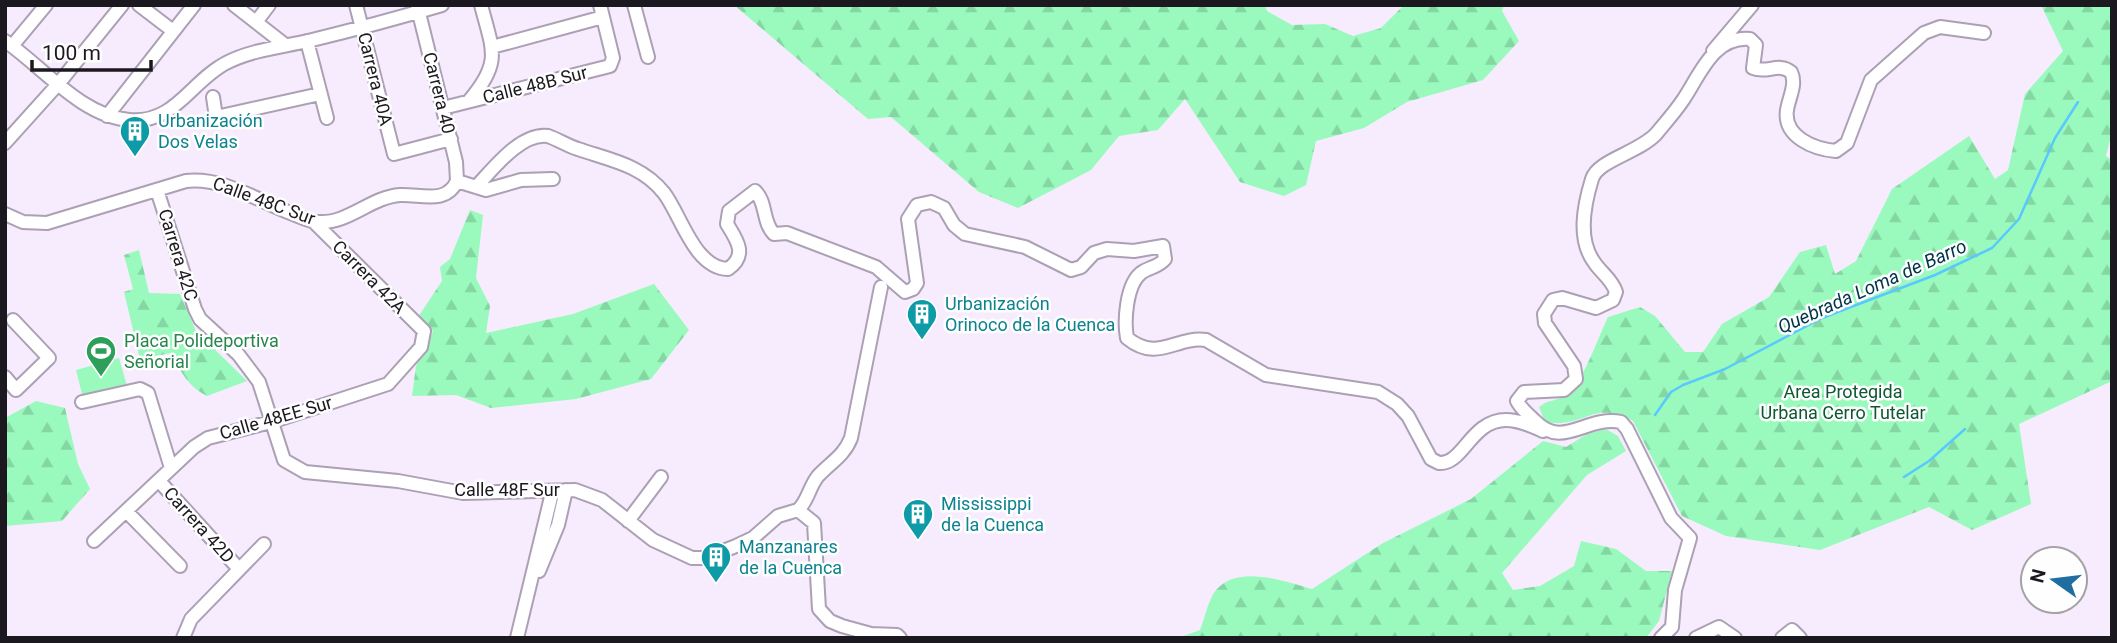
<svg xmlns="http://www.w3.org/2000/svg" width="2117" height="643" viewBox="0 0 2117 643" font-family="Roboto,sans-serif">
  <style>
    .forest { fill: url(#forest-firs) }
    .garden { fill: #9afabd }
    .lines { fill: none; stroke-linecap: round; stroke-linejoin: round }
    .stream { stroke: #58c8fe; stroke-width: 2.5 }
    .minor-casing { stroke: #aba0b4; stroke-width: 16 }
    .minor { stroke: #fff; stroke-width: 12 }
    .labels { text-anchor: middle; stroke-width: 5; stroke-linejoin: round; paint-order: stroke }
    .street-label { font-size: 18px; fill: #1c181f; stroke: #fefefe }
    .culture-label { font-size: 18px; fill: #0d838f; stroke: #fefefe; text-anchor: start }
    .leisure-label { font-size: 18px; fill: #27864d; stroke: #fefefe; text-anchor: start }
    .park-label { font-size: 18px; fill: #0d5832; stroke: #fefefe }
    .water-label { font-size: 19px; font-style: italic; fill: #00344a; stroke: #fefefe }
  </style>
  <defs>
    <pattern id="forest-firs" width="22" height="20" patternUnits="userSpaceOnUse" patternTransform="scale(1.75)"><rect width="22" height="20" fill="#9afabd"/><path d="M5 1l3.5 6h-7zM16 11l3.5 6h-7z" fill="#84d6a2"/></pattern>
  </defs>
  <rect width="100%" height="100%" fill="#f6ecfe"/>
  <path class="forest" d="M734,5H1265L1267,11L1292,25L1325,24L1353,36L1381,28L1404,5H1504L1502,11L1519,41L1483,80L1407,102L1364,128L1316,141L1306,185L1284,196L1240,182L1185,99L1158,130L1119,136L1091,170L1018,208L979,192L891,117L868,119Z
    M2041,5H2112V132L2106,156L2112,160V381L2019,424L2031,504L1972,530L1929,507L1820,550L1726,536L1682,516L1633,421C1591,399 1586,429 1545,422L1539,407C1548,399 1559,401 1568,394C1581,386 1600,333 1608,317L1640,307L1655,316L1685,352H1703L1722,324L1769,297L1800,252L1826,245L1835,274L1856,261L1892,189L1969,136L1995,179L2008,170L2025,94L2063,51Z
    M470,210L483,215L476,278L490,306L486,333L573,314L654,284L689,330L651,379L576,399L491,408L456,395L412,396L416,366L433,331L418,317L442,281L440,267L450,259Z
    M139,250L149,293L180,294L196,331L247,381L207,396C187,386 181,371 171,353L140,359L124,292L133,289L124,255Z
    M36,401L65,408L78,464L90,489L62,521L5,526V418Z
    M1606,429L1618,436L1626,451L1587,475L1502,573L1513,590L1540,586L1574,566L1581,541L1616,549L1646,571H1672L1659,621L1646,638H1178L1200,630C1205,618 1209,597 1217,589C1240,564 1285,582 1312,589L1383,543L1471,499L1543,441L1566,447L1587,434Z"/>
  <path class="garden" d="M119,358L127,386L83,398L76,370Z"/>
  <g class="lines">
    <path class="stream" d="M1655,415L1671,392L1683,385L1725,369L1822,318L1935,275L1992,248L2019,219L2055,138L2078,102
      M1904,477L1929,461L1965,429"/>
    <g class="minor-casing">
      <path id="minor" d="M139,5L173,31
        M234,5L284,44
        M356,5L394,154L451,139
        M417,5L456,162L457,181
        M634,5L648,57
        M256,22L269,5
        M5,41C43,67 81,116 129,120C175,124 190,82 226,63C251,50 281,47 308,41C353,30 398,18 442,5
        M307,41L327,118
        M12,46L46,5
        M492,47L603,17
        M1713,51L1752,5
        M213,97L216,117L320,94
        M469,101C502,62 493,51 481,5
        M443,108L610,66L613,58L600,5
        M107,116L194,5
        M5,143L59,83L122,5
        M457,181L486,190L521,180L553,179
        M476,187C493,169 521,132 548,136C559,140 568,146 578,149C610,160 642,165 664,193C681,215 694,268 728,269C748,255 737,240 727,224L729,211L755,191C767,202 762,222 774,234L787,233L876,267L905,292L913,289L917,283L908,219L917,205L931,202L944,208L954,225L965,234L1025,247L1071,270L1081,267L1094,253L1107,249L1134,251L1163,246L1165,259C1159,267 1149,267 1141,273C1126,285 1124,321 1127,338C1158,363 1175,336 1206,340L1266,375L1378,392L1397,404L1408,416L1431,459L1439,463C1463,465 1471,420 1506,420C1519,420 1532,426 1543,431
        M157,190L195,309L200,319L238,354L259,382L284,460L305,472L398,481L463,493L575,490L602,500L653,540L692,558H705L736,546L753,538L778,516L798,510L814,523L819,609L830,621L842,626L871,634L897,635L900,638
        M5,214L23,222L47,223L186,181C224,177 258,201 293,214C301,217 310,222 319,222C348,224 371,197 400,195C421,194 446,205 457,181
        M5,377L16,390L49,358L13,320
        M82,402L140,389L148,393L171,468
        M160,482L239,569
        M798,510C808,501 809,487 818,476C831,462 844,456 851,438L881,287
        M127,512L180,566
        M628,521L661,477
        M94,541L194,447L208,438L271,422L388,384L421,347L424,331L314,222
        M539,571L558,525L566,490
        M183,638L191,619L264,544
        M517,638L552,493
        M1661,638L1672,627L1675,590L1690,538L1671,518L1627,429L1621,422C1586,415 1563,450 1535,421C1529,415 1521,409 1517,401L1524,392L1564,390L1576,379L1574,366L1545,323L1544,314L1553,300L1562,298L1596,308L1613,300L1616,292C1612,279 1601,273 1594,262C1577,239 1584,205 1592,179C1598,160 1638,153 1656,134C1665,123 1675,112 1683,100C1700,75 1713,36 1750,39L1756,45L1753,68C1767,74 1778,62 1791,72C1797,84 1789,97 1787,110C1783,137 1814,149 1836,151L1847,143L1871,80L1924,33L1940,27L1984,33
        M1696,638L1719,627L1735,638
        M1782,638L1792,630L1800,638"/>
    </g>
    <use href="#minor" class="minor"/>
  </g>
  <defs>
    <g id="building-pin" transform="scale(1.575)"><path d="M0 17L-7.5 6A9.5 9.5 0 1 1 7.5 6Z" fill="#0f9aa8" stroke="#fefefe"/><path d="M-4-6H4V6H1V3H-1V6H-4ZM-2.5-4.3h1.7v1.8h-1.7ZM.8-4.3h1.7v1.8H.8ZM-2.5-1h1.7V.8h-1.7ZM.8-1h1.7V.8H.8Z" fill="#fff"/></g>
    <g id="stadium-pin" transform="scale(1.575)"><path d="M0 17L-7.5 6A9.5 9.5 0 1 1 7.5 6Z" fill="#2e9e5b" stroke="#fefefe"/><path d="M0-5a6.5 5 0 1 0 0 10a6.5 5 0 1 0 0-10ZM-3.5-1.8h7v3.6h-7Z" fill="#fff"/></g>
  </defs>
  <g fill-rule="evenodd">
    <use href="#building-pin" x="135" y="131"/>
    <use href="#building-pin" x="922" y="314"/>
    <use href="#stadium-pin" x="101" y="351"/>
    <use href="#building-pin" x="918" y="514"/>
    <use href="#building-pin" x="716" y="557"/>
  </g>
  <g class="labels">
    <g class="street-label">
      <text transform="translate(375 79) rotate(76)" y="6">Carrera 40A</text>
      <text transform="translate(535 85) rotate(-14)" y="6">Calle 48B Sur</text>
      <text transform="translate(439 93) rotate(76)" y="6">Carrera 40</text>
      <text transform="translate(264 201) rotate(20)" y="6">Calle 48C Sur</text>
      <text transform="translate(178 255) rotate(73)" y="6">Carrera 42C</text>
      <text transform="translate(369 277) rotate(45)" y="6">Carrera 42A</text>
      <text transform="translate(276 418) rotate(-16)" y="6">Calle 48EE Sur</text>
      <text x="507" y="496">Calle 48F Sur</text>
      <text transform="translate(199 525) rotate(48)" y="6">Carrera 42D</text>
    </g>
    <g class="culture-label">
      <text x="158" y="127">Urbanización<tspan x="158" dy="21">Dos Velas</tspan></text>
      <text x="945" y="310">Urbanización<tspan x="945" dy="21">Orinoco de la Cuenca</tspan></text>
      <text x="941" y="510">Mississippi<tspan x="941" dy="21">de la Cuenca</tspan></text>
      <text x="739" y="553">Manzanares<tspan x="739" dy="21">de la Cuenca</tspan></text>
    </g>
    <g class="leisure-label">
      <text x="124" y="347">Placa Polideportiva<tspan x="124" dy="21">Señorial</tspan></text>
    </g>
    <g class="park-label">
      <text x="1843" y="398">Area Protegida<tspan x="1843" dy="21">Urbana Cerro Tutelar</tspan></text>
    </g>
    <g class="water-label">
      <text transform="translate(1872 286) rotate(-24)" y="7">Quebrada Loma de Barro</text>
    </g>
  </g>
  <rect width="2117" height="643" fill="none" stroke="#1c181f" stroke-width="14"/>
  <g transform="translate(2054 580) rotate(284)"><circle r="33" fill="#fefefe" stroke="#a4a2a5" stroke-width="2"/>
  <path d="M0-5L12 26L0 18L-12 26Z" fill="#206da0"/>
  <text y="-10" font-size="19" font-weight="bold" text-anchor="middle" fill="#1c181f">N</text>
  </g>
  <path d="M32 60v10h119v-10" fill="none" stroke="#1c181f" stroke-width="3.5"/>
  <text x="42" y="60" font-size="21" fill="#1c181f" stroke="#fefefe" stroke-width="5" paint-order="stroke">100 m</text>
</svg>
